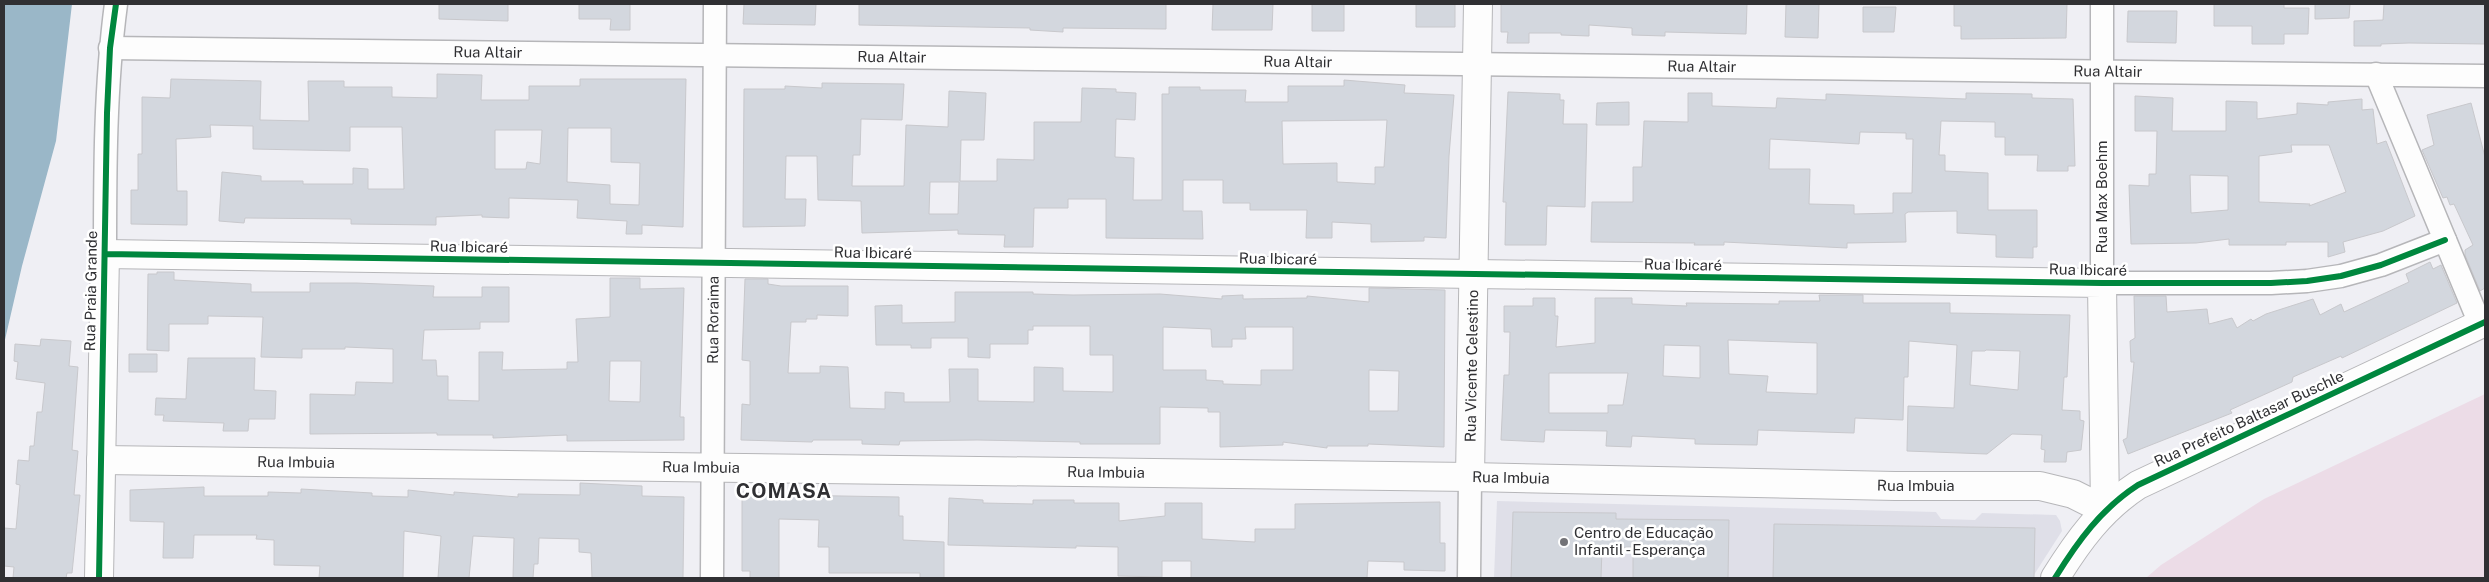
<svg xmlns="http://www.w3.org/2000/svg" width="2489" height="582" viewBox="0 0 2489 582" font-family="'Public Sans',sans-serif">
  <style>
    .built { fill: #dfdfe8 }
    .green { fill: #ecdce7 }
    .water { fill: #9ab7c8 }
    .building { fill: #d3d7de; stroke: #c8c8cc; fill-rule: evenodd }
    .lines { fill: none; stroke-linecap: round; stroke-linejoin: round }
    .street-casing { stroke: #b6b6b9; stroke-width: 25 }
    .secondary-casing { stroke: #b6b6b9; stroke-width: 30 }
    .street { stroke: #fdfdfd; stroke-width: 22 }
    .secondary { stroke: #fdfdfd; stroke-width: 28 }
    .cycleway-casing { stroke: #fff; stroke-width: 9 }
    .cycleway { stroke: #00873e; stroke-width: 6 }
    .poi-dot { fill: #737377; stroke: #fff; stroke-width: 2 }
    .labels { text-anchor: middle; stroke-width: 5; stroke-linejoin: round; paint-order: stroke }
    .street-label { font-size: 15px; fill: #303033; stroke: #fff }
    .poi-label { font-size: 15px; fill: #303033; stroke: #fff; text-anchor: start }
    .district-label { font-size: 20px; font-weight: bold; letter-spacing: 1px; fill: #303033; stroke: #fff }
  </style>
  <rect width="100%" height="100%" fill="#efeff4"/>
  <path class="built" d="M1497,501L1936,512L1941,519L1975,520L1982,513L2056,515L2060,521L2062,531L2032,578H1494Z"/>
  <path class="green" d="M2485,394V578H2146L2161,565L2264,499Z"/>
  <path class="water" d="M4,4H72L56,141L22,266L4,344Z"/>
  <path class="building" d="M439,4H508V21L439,19Z
    M579,4H630V30H610L611,19H579Z
    M744,4H816L815,25L743,24Z
    M859,4H1166V29L1063,28V32L1030,30V28L859,25Z
    M1213,4H1273L1272,30H1212Z
    M1312,4H1344V31H1312Z
    M1416,4H1455V27H1416Z
    M1501,4H1747L1746,34L1665,32V36L1632,35V28L1589,25V36L1561,35V33H1529V43H1507L1508,32H1501Z
    M1786,4H1819L1818,38L1785,37Z
    M1954,4H2067L2066,38L1961,39V26H1954Z
    M2214,4H2284V8H2309L2308,34H2284V44H2252V26H2214Z
    M2315,4H2350L2349,18L2315,19Z
    M2384,4H2485V44L2409,43L2381,44V46H2354V21L2383,20Z
    M1863,7H1896L1894,32H1863Z
    M2128,11H2177L2176,43L2127,42Z
    M437,74L482,75L481,100H529V86H580V79H686L683,227L642,225V234H626L627,221L577,218L578,200L509,198V218L482,217V215L436,217V225L351,224V219L245,218L244,223L219,221L222,172L261,176V181H303V184H353V168L368,169V189H404L402,127H350V151L253,149V126L210,125L211,137L176,139L177,191H187V225L131,224V190H138V154H142V97L170,98L171,79L261,81L260,120L309,121L308,81H344V87H392V97L437,98ZM568,128H611V162L640,163L639,205L610,204V185L567,182ZM495,130H542L540,164L527,162L526,169H495Z
    M1344,80L1405,85L1404,93L1454,95L1449,156L1446,238L1424,237V241L1371,242V224L1332,222V238H1306L1307,210H1250V203H1223V180H1183V211H1202L1203,239L1106,238V199H1068V208H1034L1033,247H1004L1005,235L958,234V230L862,233L861,201L818,200L817,156H786L785,199H806L805,226L743,227L744,89H785V86L822,88V83L904,84L902,120L861,119L860,155H853L852,186H904L906,125L948,127L949,91L986,93L984,140H961L960,181H997V159L1034,160V122H1081L1082,88L1116,89V92L1136,93L1135,120L1116,119L1115,157L1134,158L1133,200H1162V94H1169V87H1200V90H1246L1245,102H1288V86H1344ZM1387,120L1384,167H1375V184L1337,182V163L1283,164L1282,121ZM930,182H959L958,214H929Z
    M1508,92L1560,94V100H1564L1563,124H1587L1585,207L1547,206L1546,245H1505L1506,202H1503Z
    M1688,93H1712V106L1776,108L1777,98L1826,100V94L1966,99V93L2032,94V98L2073,99L2075,166H2068V171H2037L2038,155H2005V137H1995V122L1941,121L1939,155H1945V171L1988,173V210H2037V247H2033V258L1996,257V235L1957,233V211L1908,212L1905,214L1906,242L1847,243V248L1724,242V245H1694L1695,243L1591,242L1592,202H1633V167H1642L1644,121L1688,122ZM1860,132L1906,133V139H1913L1912,193H1893V213L1854,214V205L1809,204L1810,169H1769L1770,139L1859,144Z
    M2135,96L2173,98L2172,131H2226V101L2257,102V119L2297,114V103L2328,105V102L2362,99V110L2373,109L2377,144L2386,141L2415,216L2383,231L2343,242L2345,252L2328,257V242H2286V245H2229V239L2196,243L2131,244L2129,185L2149,186V174H2156L2157,131H2135ZM2291,145H2329L2346,192L2309,206L2310,204L2259,202V156L2292,152ZM2190,175L2228,176V210L2191,213Z
    M1629,102V125H1596L1597,103Z
    M2471,103L2485,157V288L2480,291L2465,255V250L2473,245L2454,204L2450,205L2447,197L2443,198L2422,150L2434,145L2427,115Z
    M2430,262L2433,269L2441,265L2457,303L2342,358L2341,356L2293,377L2292,382L2230,410L2232,413L2128,454L2123,440L2127,438L2134,362H2131L2130,341L2135,338L2134,296H2166L2167,312L2207,309L2209,324L2232,318L2237,328L2251,319L2253,321L2266,314L2313,299L2320,315L2341,304L2344,312L2409,282L2406,274Z
    M157,272H174V280L251,284V292H310V283H356L434,286L433,297H482V287H509V322H480V329L424,330L422,360H436L437,376H448V400L479,401V352H503L502,370L567,369V362H578L576,319L610,317V278H640V289L684,288L680,417H684V440L567,441V435L493,438V435H437V433L310,434V394L355,395L356,382L393,383V349L345,347V349H302V358L261,357L263,317L208,316V324H169V351L147,350L148,274H157ZM610,361H641L640,402L609,401Z
    M745,279H768V284L781,286H848V316L817,315V319H806V322H791L788,373H820V366L848,367L850,408L885,409V392L904,393V402H950L949,369H978V401L1034,402V367L1063,368V391L1113,392V355H1090V326H1033V330H1028V344H990V358L968,357V338H931V348H911V345H876L875,306L902,305V323L955,322V292H1033V294L1073,295L1160,294L1222,299V296L1243,295V299L1307,298V296L1369,302V288L1445,290L1444,447L1368,444V446H1327V448L1283,442V445L1220,447V412H1208V408L1160,407V444H1080V442L977,440L900,441L899,445L862,444V440H813L812,442L741,440L742,404L750,405V361L742,360ZM1163,327L1211,329L1212,347H1232V339H1246L1245,327H1293V370H1261V385L1223,384V381L1206,380V370H1163ZM1369,370L1399,371L1398,411H1369Z
    M1819,295H1863V303H1950V313L2070,315L2067,377H2064L2062,410L2080,411V420L2084,421L2081,450L2067,452L2066,462H2044L2045,450L2041,449L2042,435L2012,434L1987,454L1907,451L1908,406L1954,408L1957,345L1909,341L1908,377H1904L1903,420L1855,418L1854,433L1758,430L1757,445L1695,444V439L1632,436L1631,447L1606,446L1607,431L1545,430L1544,442L1501,440L1504,375H1509L1510,332H1504V306H1533V298H1555V316H1558L1556,347L1595,343V298H1632V304L1687,306L1686,303L1779,304V301H1820ZM1728,340L1817,343V394L1766,392L1768,376L1729,374ZM1664,345L1700,346V378L1663,376ZM1986,350L2020,351L2018,390L1970,385L1972,351H1985ZM1549,373H1628L1623,405H1608V413H1549Z
    M41,339L71,341L69,366L78,367L72,450L78,451L74,495H80L72,573H67L66,578H13L14,567L4,566V528L16,529L20,485L16,484L18,460L29,461L30,446H34L37,412H42L45,383L16,379L18,362L14,361L15,344L40,346Z
    M129,354H157V372H129Z
    M188,358H255L254,390L276,391L275,419H249L248,431H223L224,423L163,421L164,415H155L156,398L186,399Z
    M580,483L642,486V496L684,497L683,578H592L591,553L579,552V539L539,538L538,564H534L533,578H513L514,538L473,536L469,578H438L441,536L404,531L403,578H319L320,566L274,565V540L256,539L257,535H194L193,558H163L164,522L130,521V490L204,487V496H268V492L301,493V489L372,493V496L408,497V490L454,495V492L518,497V494L580,495Z
    M742,492L785,493V495L899,497V516H903V540L944,542V578H920V573H829V547H818L819,520L779,519V578H750V571H742Z
    M949,498L983,500V503L1033,504V500H1074V503H1119V521L1165,516V503H1202V539L1255,542V529H1295V504L1440,502V543H1445V571L1404,570V562L1368,561L1367,578H1191V561H1162V577L1118,576V547L1076,546V548L948,545Z
    M1513,512L1616,513V519L1729,520L1728,578H1633V547L1602,548L1601,578H1511Z
    M1774,524L2035,528L2034,578H1773Z"/>
  <g class="lines">
    <g class="street-casing">
      <g id="street">
        <path d="M2102,4V283H2271L2307,281L2341,276L2381,265L2445,240"/>
        <path id="s1" d="M110,48L2485,76"/>
        <path d="M2376,74L2480,324"/>
        <path d="M105,254C105,171 105,87 116,4"/>
        <path id="s2" d="M712,578L715,4"/>
        <path d="M1469,578L1470,477"/>
      </g>
    </g>
    <g class="secondary-casing">
      <g id="secondary">
        <path id="s3" d="M101,460L1470,477L1895,486H2040L2073,494L2105,510"/>
        <path id="s4" d="M1470,477L1478,4"/>
        <path d="M99,578L105,254L2102,283L2105,510"/>
        <path d="M2055,578C2078,541 2101,509 2138,485L2485,322"/>
      </g>
    </g>
    <use href="#street" class="street"/>
    <use href="#secondary" class="secondary"/>
    <g class="cycleway-casing">
      <path id="cycleway" d="M105,254L2102,283H2271L2307,281L2341,276L2381,265L2445,240
        M99,578L107,113L110,48L116,4
        M2055,578C2078,541 2101,509 2138,485L2485,322"/>
    </g>
    <use href="#cycleway" class="cycleway"/>
  </g>
  <circle class="poi-dot" cx="1564" cy="542" r="5"/>
  <g class="labels">
    <g class="street-label">
      <text dy="5" stroke="none"><textPath href="#s1" startOffset="378">Rua Altair</textPath></text>
      <text dy="5" stroke="none"><textPath href="#s1" startOffset="782">Rua Altair</textPath></text>
      <text dy="5" stroke="none"><textPath href="#s1" startOffset="1188">Rua Altair</textPath></text>
      <text dy="5" stroke="none"><textPath href="#s1" startOffset="1592">Rua Altair</textPath></text>
      <text dy="5" stroke="none"><textPath href="#s1" startOffset="1998">Rua Altair</textPath></text>
      <text transform="translate(2102 197) rotate(-90)" y="5">Rua Max Boehm</text>
      <text transform="translate(469 247) rotate(1)" y="5">Rua Ibicaré</text>
      <text transform="translate(873 253) rotate(1)" y="5">Rua Ibicaré</text>
      <text transform="translate(1278 259) rotate(1)" y="5">Rua Ibicaré</text>
      <text transform="translate(1683 265) rotate(1)" y="5">Rua Ibicaré</text>
      <text transform="translate(2088 270) rotate(1)" y="5">Rua Ibicaré</text>
      <text transform="translate(91 291) rotate(-89)" y="5">Rua Praia Grande</text>
      <text dy="5" stroke="none"><textPath href="#s2" startOffset="258">Rua Roraima</textPath></text>
      <text dy="5" stroke="none"><textPath href="#s4" startOffset="111">Rua Vicente Celestino</textPath></text>
      <text transform="translate(2249 419) rotate(-25)" y="5">Rua Prefeito Baltasar Buschle</text>
      <text dy="5" stroke="none"><textPath href="#s3" startOffset="195">Rua Imbuia</textPath></text>
      <text dy="5" stroke="none"><textPath href="#s3" startOffset="600">Rua Imbuia</textPath></text>
      <text dy="5" stroke="none"><textPath href="#s3" startOffset="1005">Rua Imbuia</textPath></text>
      <text dy="5" stroke="none"><textPath href="#s3" startOffset="1410">Rua Imbuia</textPath></text>
      <text dy="5" stroke="none"><textPath href="#s3" startOffset="1815">Rua Imbuia</textPath></text>
    </g>
    <g class="poi-label">
      <text x="1574" y="538">Centro de Educação<tspan x="1574" dy="17">Infantil - Esperança</tspan></text>
    </g>
    <g class="district-label">
      <text x="784" y="498">COMASA</text>
    </g>
  </g>
  <rect width="2489" height="582" fill="none" stroke="#303033" stroke-width="10"/>
</svg>
